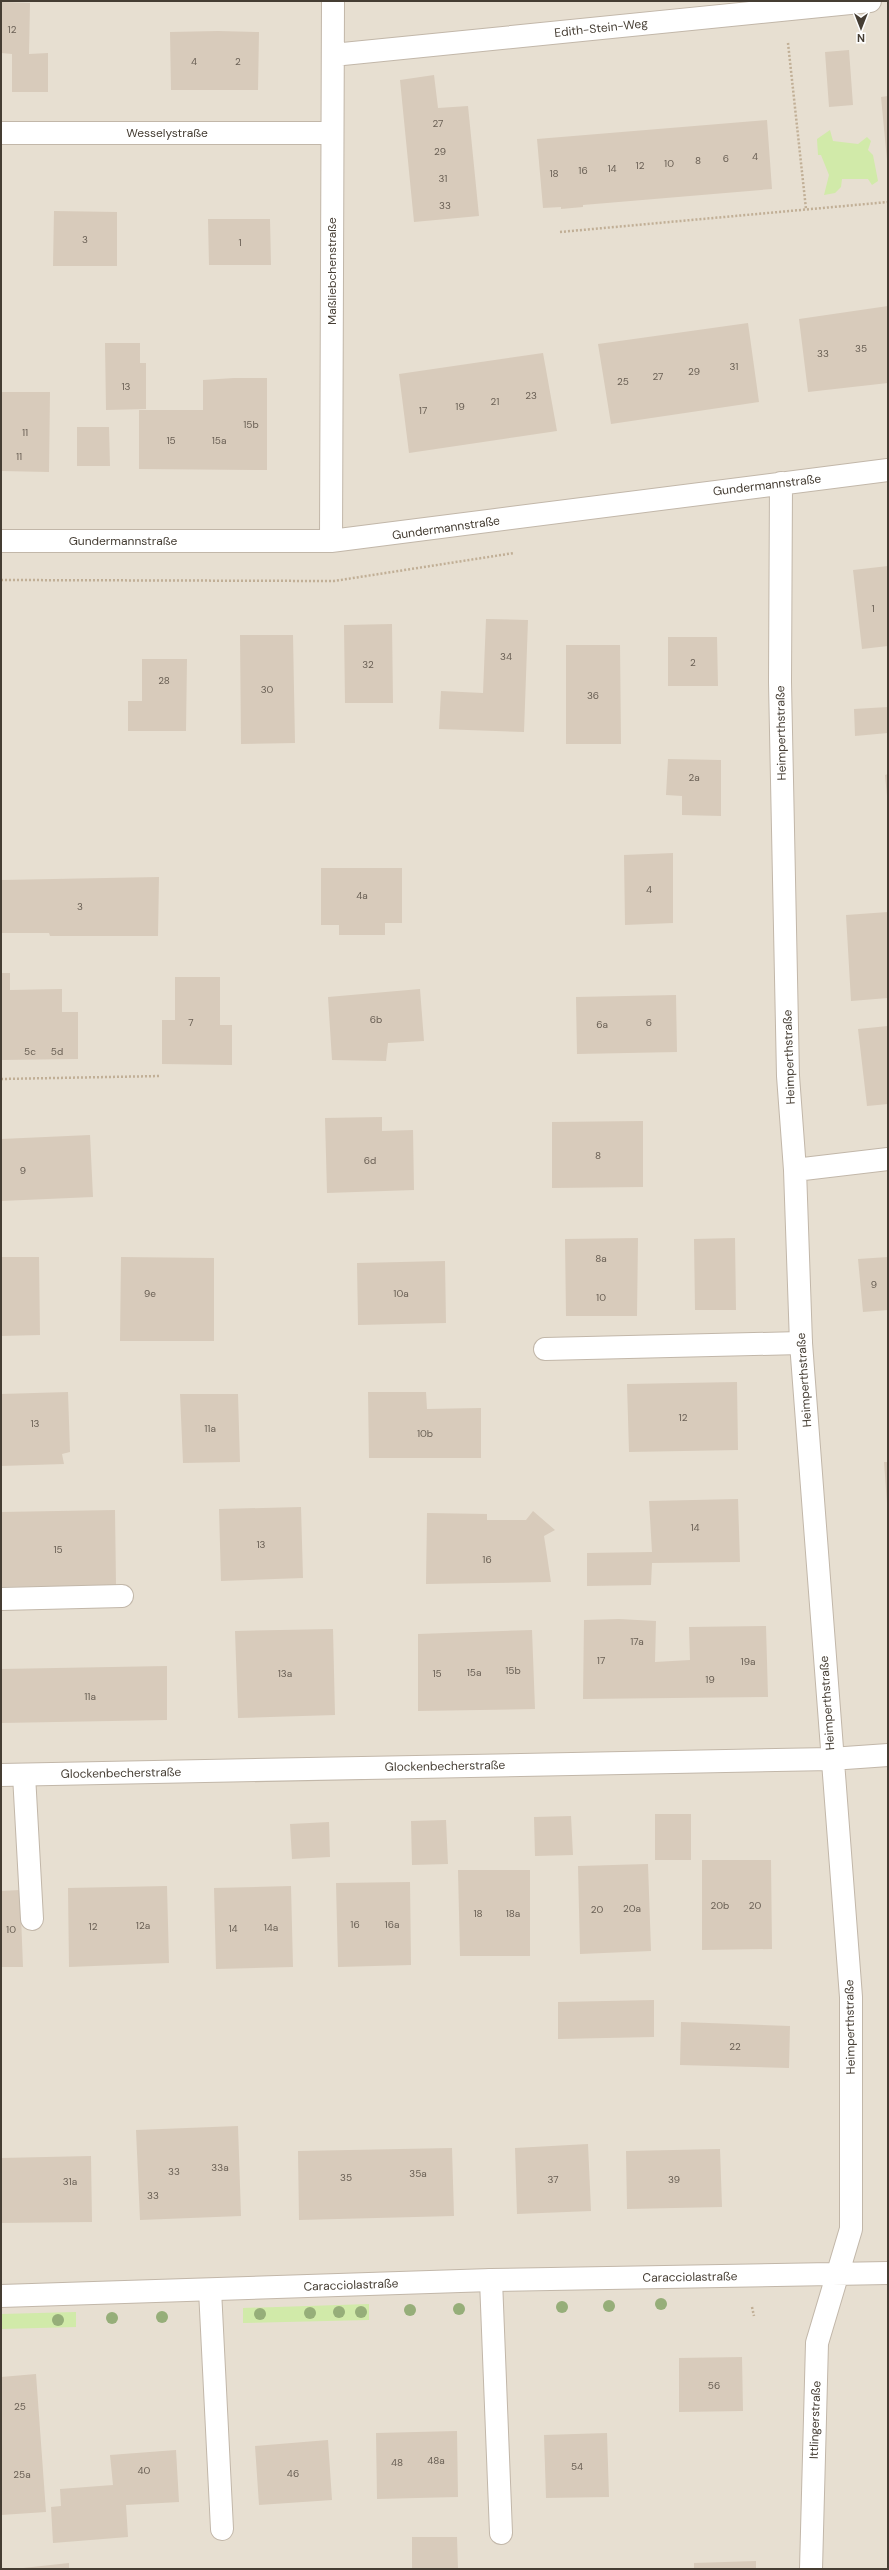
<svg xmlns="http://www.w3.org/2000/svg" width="889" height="2570" viewBox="0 0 889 2570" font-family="'DM Sans',sans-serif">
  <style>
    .residential { fill: #e7dfd1 }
    .green { fill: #d1eaa9 }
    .building { fill: #d8cbbb }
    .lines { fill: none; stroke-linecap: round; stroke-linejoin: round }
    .lane-casing { stroke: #c2b7a9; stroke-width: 24 }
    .street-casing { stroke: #c2b7a9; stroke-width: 24 }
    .path { stroke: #c1af96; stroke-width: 2.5; stroke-dasharray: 2 2; stroke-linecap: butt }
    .lane { stroke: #fff; stroke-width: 22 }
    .street { stroke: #fff; stroke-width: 22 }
    .tree { fill: #96ae79 }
    .labels { text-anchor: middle; stroke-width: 3.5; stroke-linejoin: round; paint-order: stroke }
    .number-label { font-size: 10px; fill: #6a6055 }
    .street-label { font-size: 12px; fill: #453d33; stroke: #fff }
  </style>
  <rect width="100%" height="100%" fill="#f3ede3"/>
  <path class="residential" d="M1,1H888V2569H1Z"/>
  <path class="green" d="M830,130L833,141L858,144L867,137L871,141L868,150L873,155L878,181L872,185L868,179H842L841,187L835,193L824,195L829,175L821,155H818L817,139Z
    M369,2304V2320L243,2323V2308Z
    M76,2312V2327L1,2329V2314Z"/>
  <path class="building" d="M1,2L30,3L29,54L48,53V92H12V54L1,53Z
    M218,31L259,32L258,90H171L170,32Z
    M849,50L853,105L829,107L825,52Z
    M434,75L438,108L468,106L479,216L414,222L400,80Z
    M888,96V160H887L881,97Z
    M767,120L772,189L583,205V207L561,209V207L543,208L537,139Z
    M54,211L117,212V266H53Z
    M208,219H270L271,265H209Z
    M888,306V383L808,392L799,319Z
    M748,323L759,402L611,424L598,344Z
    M105,343H140V363H146V409L106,410Z
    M543,353L557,431L409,453L399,374Z
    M234,378H267V470L139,469V410H203V380Z
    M1,392H50L49,472L1,471Z
    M77,427H109L110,466H77Z
    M888,566V646L862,649L853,570Z
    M486,619L528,620L524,732L439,729L441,691L483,693Z
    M392,624L393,703H345L344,625Z
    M240,635H293L295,743L241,744Z
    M668,637H717L718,686H668Z
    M566,645H620L621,744H566Z
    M142,659H187L186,731H128V701H142Z
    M888,707V733L855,736L854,709Z
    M668,759L721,760V816L682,815V796L666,795Z
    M888,774V796H887L885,775Z
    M673,853V923L625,925L624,855Z
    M321,868H402V923H385V935H339V925H321Z
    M159,877L158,936H50L49,933H1V880Z
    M888,912V998L851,1001L846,915Z
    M1,973H10V990L62,989V1012H78V1059L1,1060Z
    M175,977H220V1025H232V1065L162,1064V1020H175Z
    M420,989L424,1041L388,1043L386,1061L332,1060L328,997Z
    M676,995L677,1052L577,1054L576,997Z
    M888,1026V1104L867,1106L858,1029Z
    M382,1117V1131L413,1130L414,1190L327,1193L325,1118Z
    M643,1121V1187L552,1188V1122Z
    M90,1135L93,1197L1,1201V1139Z
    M638,1238L637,1316H566L565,1239Z
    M735,1238L736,1310H695L694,1239Z
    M1,1257H39L40,1335L1,1336Z
    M121,1257L214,1258V1341H120Z
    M888,1257V1310L863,1312L858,1259Z
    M445,1261L446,1323L358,1325L357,1263Z
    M737,1382L738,1450L629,1452L627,1384Z
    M68,1392L70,1452L62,1454L64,1464L1,1466V1394Z
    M368,1392H426L427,1409L481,1408V1458H369Z
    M180,1394H238L240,1462L183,1463Z
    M884,1462H888V1503H887Z
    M738,1499L740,1562L652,1563L651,1585L587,1586V1553L652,1552L649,1501Z
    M301,1507L303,1578L221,1581L219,1509Z
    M115,1510L116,1585L1,1587V1512Z
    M533,1511L555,1530L544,1536L551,1582L426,1584L427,1513L487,1514V1520H526Z
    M619,1619L656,1621L655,1662L690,1660L689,1627L766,1626L768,1697L583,1699L584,1620Z
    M333,1629L335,1715L238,1718L235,1631Z
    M532,1630L535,1709L418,1711V1634Z
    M167,1666V1720L1,1723V1669Z
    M655,1814H691V1860H655Z
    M571,1816L573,1855L535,1856L534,1817Z
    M446,1820L448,1864L412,1865L411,1821Z
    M329,1822L330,1857L292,1859L290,1824Z
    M702,1860H771L772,1949L702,1950Z
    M648,1864L651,1951L580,1954L578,1866Z
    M458,1870H530V1956H460Z
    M410,1882L411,1965L338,1967L336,1883Z
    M167,1886L169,1963L69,1967L68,1888Z
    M291,1886L293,1967L216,1969L214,1888Z
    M20,1890L23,1967H1V1891Z
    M654,2000V2037L558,2039V2002Z
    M681,2022L790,2026L789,2068L680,2065Z
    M238,2126L241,2216L140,2220L136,2130Z
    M588,2144L591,2211L517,2214L515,2148Z
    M452,2148L454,2216L299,2220L298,2151Z
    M720,2149L722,2207L627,2209L626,2151Z
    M91,2156L92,2222L1,2223V2158Z
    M742,2357L743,2411L679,2412V2358Z
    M36,2374L46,2512L1,2515V2377Z
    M457,2431L458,2497L377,2499L376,2433Z
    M607,2433L609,2497L546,2498L544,2435Z
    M328,2440L332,2500L259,2505L255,2446Z
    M176,2450L179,2502L126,2505L128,2537L53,2543L51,2507L61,2506L60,2489L113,2485L110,2455Z
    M412,2537H457L458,2569H412Z
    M756,2561V2569H694V2563Z
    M69,2563V2569H23V2568Z"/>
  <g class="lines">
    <g class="lane-casing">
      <path id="lane" d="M545,1349L801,1343
        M1,1599L122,1596
        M24,1775L32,1919
        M491,2280L501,2533
        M210,2290L222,2529"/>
    </g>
    <g class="street-casing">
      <path id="street" d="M333,55L870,1
        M1,133H332
        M781,483L780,682L788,1076L795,1170L801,1343L851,1997V2229L817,2343L811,2569
        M1,541H331L888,470
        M331,541L333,1
        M795,1170L888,1159
        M1,1775L831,1759L888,1755
        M1,2296L491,2280L888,2273"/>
    </g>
    <path class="path" d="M788,43L806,209
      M560,232L888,202
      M1,580L334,581L514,553
      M1,1079L161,1076
      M752,2307L754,2316"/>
    <use href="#lane" class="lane"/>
    <use href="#street" class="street"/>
  </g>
  <g class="tree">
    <circle cx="661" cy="2304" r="6"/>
    <circle cx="609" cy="2306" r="6"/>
    <circle cx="562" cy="2307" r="6"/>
    <circle cx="459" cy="2309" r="6"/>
    <circle cx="410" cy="2310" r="6"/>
    <circle cx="339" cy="2312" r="6"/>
    <circle cx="361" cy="2312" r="6"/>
    <circle cx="310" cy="2313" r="6"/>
    <circle cx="260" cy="2314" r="6"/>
    <circle cx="162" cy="2317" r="6"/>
    <circle cx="112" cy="2318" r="6"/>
    <circle cx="58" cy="2320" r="6"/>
  </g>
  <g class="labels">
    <g class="number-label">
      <text x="12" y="33">12</text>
      <text x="194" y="65">4</text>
      <text x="238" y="65">2</text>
      <text x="438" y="127">27</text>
      <text x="440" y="155">29</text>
      <text x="755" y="160">4</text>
      <text x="726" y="162">6</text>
      <text x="698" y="164">8</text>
      <text x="669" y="167">10</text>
      <text x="640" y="169">12</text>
      <text x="612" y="172">14</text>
      <text x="583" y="174">16</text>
      <text x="554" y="177">18</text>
      <text x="443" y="182">31</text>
      <text x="445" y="209">33</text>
      <text x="85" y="243">3</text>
      <text x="240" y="246">1</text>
      <text x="861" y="352">35</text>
      <text x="823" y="357">33</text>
      <text x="734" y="370">31</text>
      <text x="694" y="375">29</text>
      <text x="658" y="380">27</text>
      <text x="623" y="385">25</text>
      <text x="126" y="390">13</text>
      <text x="531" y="399">23</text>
      <text x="495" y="405">21</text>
      <text x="460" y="410">19</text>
      <text x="423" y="414">17</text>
      <text x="251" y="428">15b</text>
      <text x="25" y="436">11</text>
      <text x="171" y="444">15</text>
      <text x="219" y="444">15a</text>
      <text x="19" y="460">11</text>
      <text x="873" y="612">1</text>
      <text x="506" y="660">34</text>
      <text x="693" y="666">2</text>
      <text x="368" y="668">32</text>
      <text x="164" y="684">28</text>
      <text x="267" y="693">30</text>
      <text x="593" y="699">36</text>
      <text x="694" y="781">2a</text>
      <text x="649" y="893">4</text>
      <text x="362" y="899">4a</text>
      <text x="80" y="910">3</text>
      <text x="376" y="1023">6b</text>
      <text x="191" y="1026">7</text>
      <text x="649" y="1026">6</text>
      <text x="602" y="1028">6a</text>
      <text x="30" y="1055">5c</text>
      <text x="57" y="1055">5d</text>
      <text x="598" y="1159">8</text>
      <text x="370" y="1164">6d</text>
      <text x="23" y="1174">9</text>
      <text x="601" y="1262">8a</text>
      <text x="874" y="1288">9</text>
      <text x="150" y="1297">9e</text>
      <text x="401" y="1297">10a</text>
      <text x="601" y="1301">10</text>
      <text x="683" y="1421">12</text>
      <text x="35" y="1427">13</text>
      <text x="210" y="1432">11a</text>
      <text x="425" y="1437">10b</text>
      <text x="695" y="1531">14</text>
      <text x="261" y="1548">13</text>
      <text x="58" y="1553">15</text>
      <text x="487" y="1563">16</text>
      <text x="637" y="1645">17a</text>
      <text x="601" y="1664">17</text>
      <text x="748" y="1665">19a</text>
      <text x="513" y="1674">15b</text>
      <text x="474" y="1676">15a</text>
      <text x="285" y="1677">13a</text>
      <text x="437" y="1677">15</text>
      <text x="710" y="1683">19</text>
      <text x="90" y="1700">11a</text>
      <text x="720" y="1909">20b</text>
      <text x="755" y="1909">20</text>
      <text x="632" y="1912">20a</text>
      <text x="597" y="1913">20</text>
      <text x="478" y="1917">18</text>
      <text x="513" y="1917">18a</text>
      <text x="355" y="1928">16</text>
      <text x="392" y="1928">16a</text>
      <text x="143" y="1929">12a</text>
      <text x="93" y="1930">12</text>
      <text x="271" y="1931">14a</text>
      <text x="233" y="1932">14</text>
      <text x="11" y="1933">10</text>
      <text x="735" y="2050">22</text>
      <text x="220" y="2171">33a</text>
      <text x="174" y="2175">33</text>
      <text x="418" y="2177">35a</text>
      <text x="346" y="2181">35</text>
      <text x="553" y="2183">37</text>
      <text x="674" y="2183">39</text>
      <text x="70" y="2185">31a</text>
      <text x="153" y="2199">33</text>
      <text x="714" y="2389">56</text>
      <text x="20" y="2410">25</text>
      <text x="436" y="2464">48a</text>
      <text x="397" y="2466">48</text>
      <text x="577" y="2470">54</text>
      <text x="144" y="2474">40</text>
      <text x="293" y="2477">46</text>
      <text x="22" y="2478">25a</text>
    </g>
    <g class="street-label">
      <text transform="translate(601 28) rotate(-6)" y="4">Edith-Stein-Weg</text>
      <text x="167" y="137">Wesselystraße</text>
      <text transform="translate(332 271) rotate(-90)" y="4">Maßliebchenstraße</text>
      <text transform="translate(767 485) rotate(-7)" y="4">Gundermannstraße</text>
      <text transform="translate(446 528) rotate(-8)" y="4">Gundermannstraße</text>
      <text x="123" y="545">Gundermannstraße</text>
      <text transform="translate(781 733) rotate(-91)" y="4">Heimperthstraße</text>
      <text transform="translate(789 1057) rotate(-92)" y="4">Heimperthstraße</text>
      <text transform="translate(804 1380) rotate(-94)" y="4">Heimperthstraße</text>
      <text transform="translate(827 1703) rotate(-94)" y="4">Heimperthstraße</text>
      <text transform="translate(445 1766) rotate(-1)" y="4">Glockenbecherstraße</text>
      <text transform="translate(121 1773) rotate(-1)" y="4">Glockenbecherstraße</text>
      <text transform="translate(850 2027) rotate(-91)" y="4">Heimperthstraße</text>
      <text transform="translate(690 2277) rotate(-1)" y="4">Caracciolastraße</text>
      <text transform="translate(351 2285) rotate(-2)" y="4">Caracciolastraße</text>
      <text transform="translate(815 2420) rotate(-88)" y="4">Ittlingerstraße</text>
    </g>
  </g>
  <rect width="889" height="2570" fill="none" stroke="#453d33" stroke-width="4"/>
  <g transform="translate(861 28) rotate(180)" stroke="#ffffff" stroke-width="3" paint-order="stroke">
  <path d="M0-3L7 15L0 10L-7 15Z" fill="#453d33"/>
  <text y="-6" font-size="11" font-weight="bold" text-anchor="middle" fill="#453d33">N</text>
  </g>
</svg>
